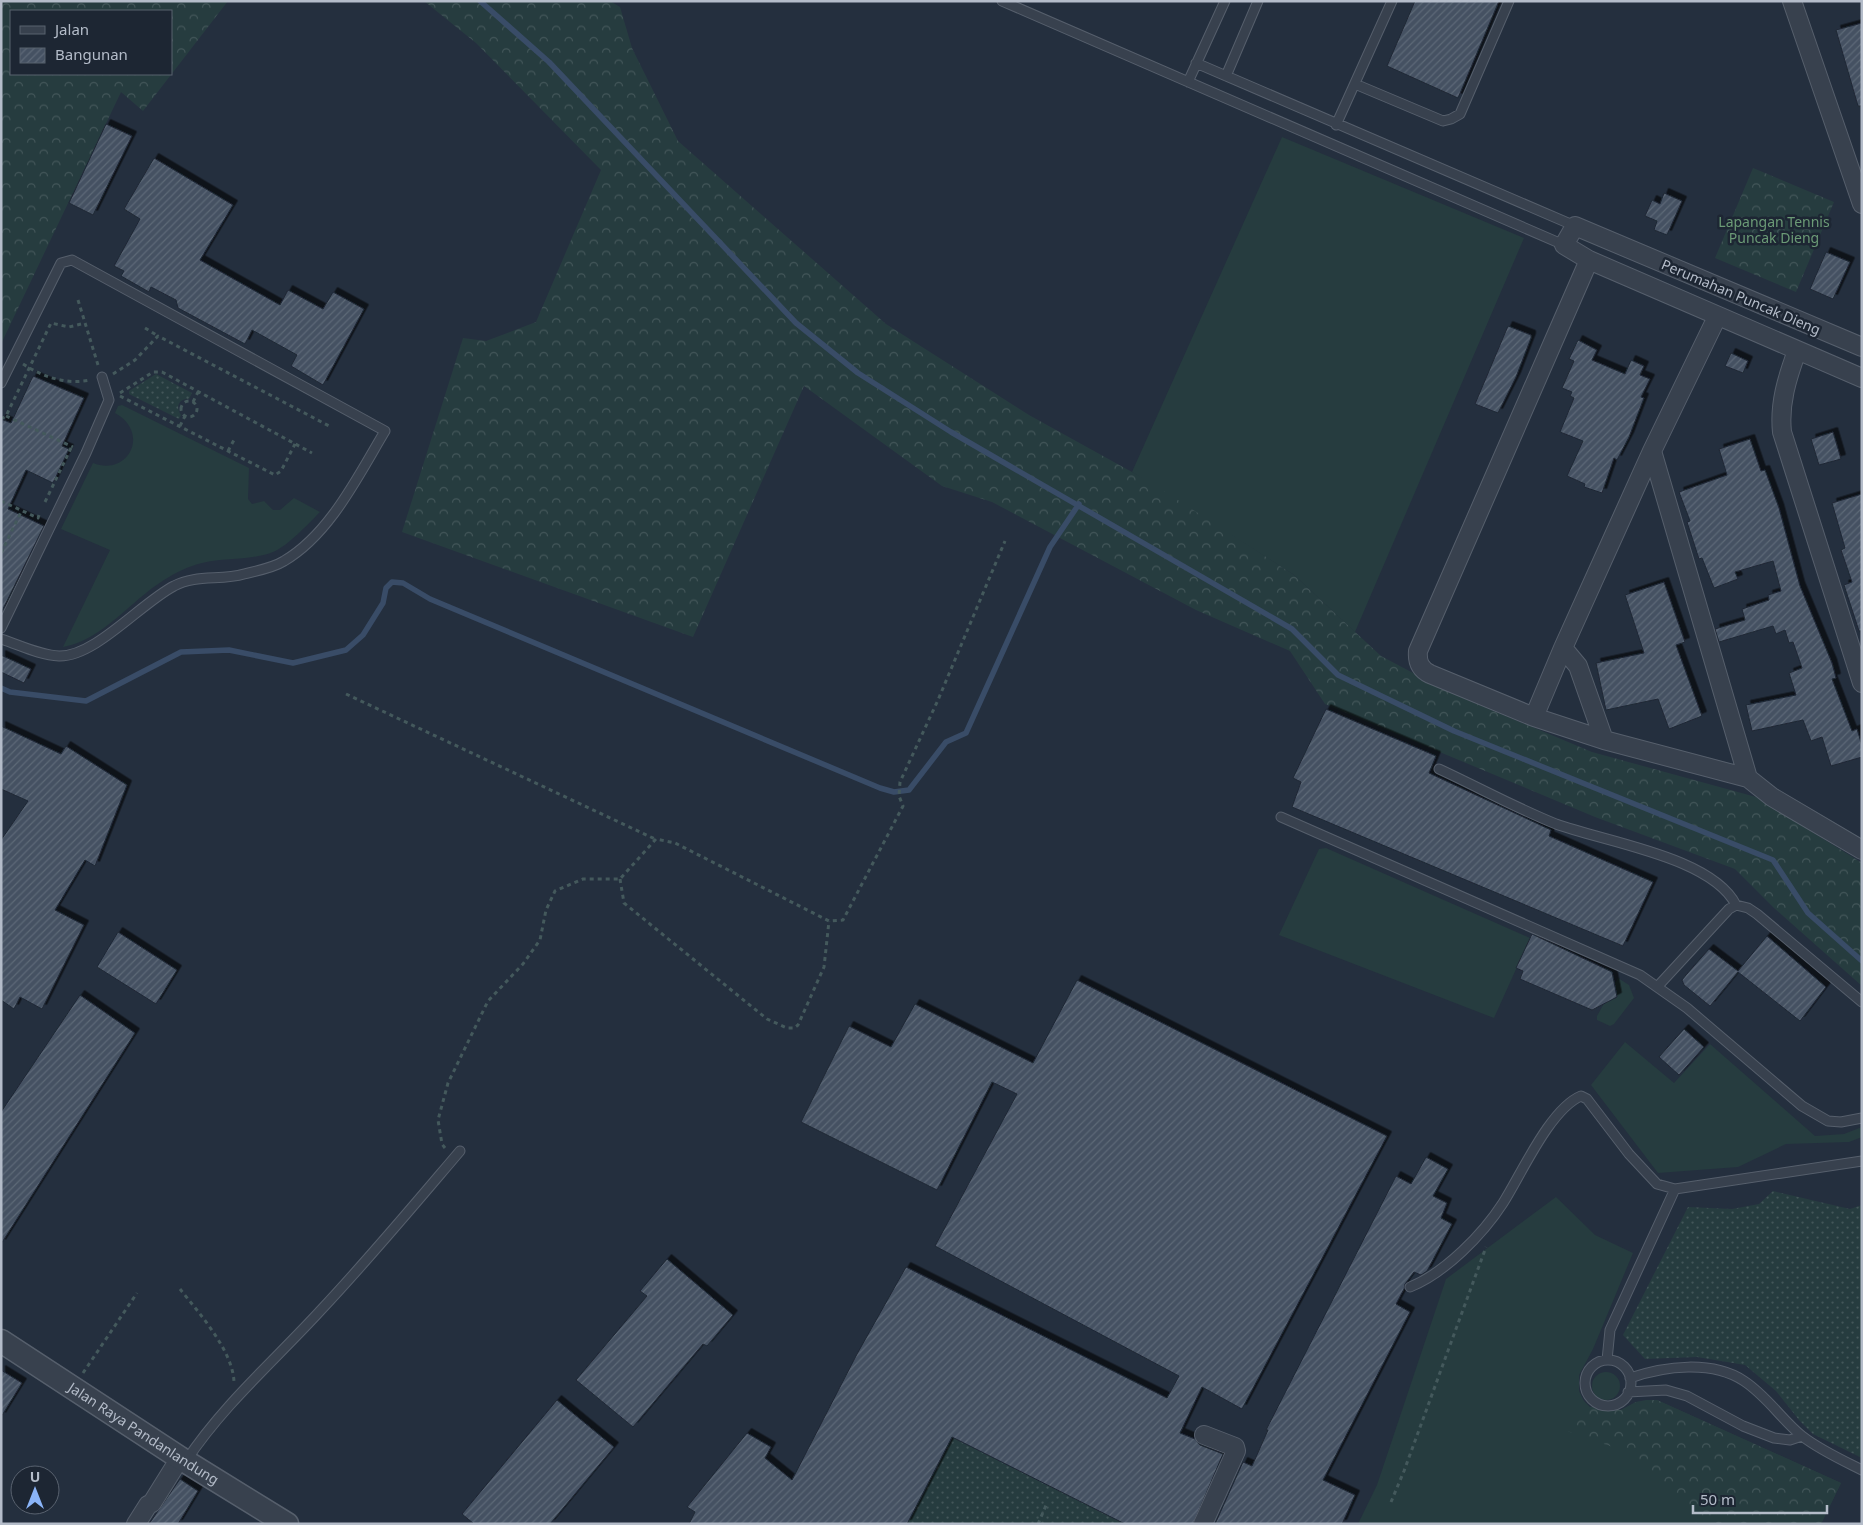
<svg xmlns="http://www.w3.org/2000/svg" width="1863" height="1525" viewBox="0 0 1863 1525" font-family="'Noto Sans',sans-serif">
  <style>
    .grass { fill: #263c3f }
    .forest { fill: url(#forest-crowns); fill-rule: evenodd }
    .garden { fill: url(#garden-dots) }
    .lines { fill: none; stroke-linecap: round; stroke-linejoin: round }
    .stream { stroke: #394c67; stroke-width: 5.5 }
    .building { fill: url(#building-hatch); stroke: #1f2835; filter: url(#shadow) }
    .service-casing { stroke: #565f6c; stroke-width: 11 }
    .minor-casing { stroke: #565f6c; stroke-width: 20 }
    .tertiary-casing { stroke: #565f6c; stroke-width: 25 }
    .path { stroke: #44595c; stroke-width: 3; stroke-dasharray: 4 4; stroke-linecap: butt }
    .service { stroke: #38414e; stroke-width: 9 }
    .minor { stroke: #38414e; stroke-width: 18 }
    .tertiary { stroke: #38414e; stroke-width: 22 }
    .labels { text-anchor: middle; stroke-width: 5; stroke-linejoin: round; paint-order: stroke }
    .park-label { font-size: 14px; fill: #6b9a76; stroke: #1d2633 }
    .street-label { font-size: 14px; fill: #b4bcc9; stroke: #1d2633 }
  </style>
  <defs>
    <pattern id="forest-crowns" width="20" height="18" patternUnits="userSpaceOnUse" patternTransform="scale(1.25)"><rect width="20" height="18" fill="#263c3f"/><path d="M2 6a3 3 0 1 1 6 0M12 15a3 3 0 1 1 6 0" fill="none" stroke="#435659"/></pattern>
    <pattern id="garden-dots" width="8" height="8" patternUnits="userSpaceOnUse" patternTransform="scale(1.25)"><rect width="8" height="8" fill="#263c3f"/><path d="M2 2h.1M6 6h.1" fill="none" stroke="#435659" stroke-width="1.8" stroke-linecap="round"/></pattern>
    <pattern id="building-hatch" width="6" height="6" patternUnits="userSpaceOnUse" patternTransform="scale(1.25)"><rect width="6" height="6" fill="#455162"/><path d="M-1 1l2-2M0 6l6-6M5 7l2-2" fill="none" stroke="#5d6877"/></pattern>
    <filter id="shadow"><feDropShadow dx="4.5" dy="-4.5" stdDeviation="0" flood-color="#0009"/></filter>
  </defs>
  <rect width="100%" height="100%" fill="#242f3e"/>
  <path class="grass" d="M1282,137L1524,238L1355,632L1294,575L1132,472Z
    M122,405L249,468L248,499L252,504L264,501L273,510H280L294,498L320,512C308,524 288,546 273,552C250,561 226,557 202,563C189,566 175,573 164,580C130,601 103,640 63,647L110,550L61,529L93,463C128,477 151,433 115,413L118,406Z
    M1326,848L1530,938L1494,1018L1279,935L1319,849Z
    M1618,978L1629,985L1634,998L1614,1024L1610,1026L1597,1020V1016Z
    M1625,1042L1674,1083L1710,1044L1815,1136L1844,1134L1862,1127V1137L1849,1142L1786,1144L1738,1167L1658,1173L1591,1085Z
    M1556,1197L1595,1235L1633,1253L1593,1349L1579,1375V1391L1584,1401L1590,1407L1621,1410L1636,1402L1657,1400L1841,1483L1821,1524H1358L1377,1485L1446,1279Z
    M1592 1386a14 14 0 1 1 28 0a14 14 0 1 1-28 0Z"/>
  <path class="forest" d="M1,1H228L143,111L121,92L1,344ZM11,11H171V74H11Z
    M424,1H610L620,7L632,48L678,141L886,324L1029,415L1150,482L1294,575L1381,656L1451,693L1592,752L1756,797L1862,863V986L1774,908L1735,869L1595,817L1325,704L1290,651L1196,610L992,502L942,486L804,386L693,637L402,532L463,338L486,341L536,322L601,170L476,43Z
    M1753,168L1834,202L1796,292L1715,258Z
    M1646,1400H1657L1841,1483L1821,1524H1697L1663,1480L1621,1450L1567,1431L1590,1407L1621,1410L1636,1402Z"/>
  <path class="garden" d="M156,374L192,393L189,399C179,398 175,407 181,415L179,419L129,394V391Z
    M1773,1191L1850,1209L1862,1205V1458L1813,1434L1799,1420L1776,1391L1745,1365L1697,1357L1645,1359L1623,1335L1688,1207L1732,1209L1759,1204Z
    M952,1437L1125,1524H907Z"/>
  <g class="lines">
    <path class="stream" d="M480,1L549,62L796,323L858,373L951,432L1292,629L1338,675L1454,731L1773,860L1808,913L1862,961
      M1,688L10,692L86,701L181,652L229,650L293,663L346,650L363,635L383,603L386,588L392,582L403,583L430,599L880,788L894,792L909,790L946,742L966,733L1050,547L1079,504"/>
  </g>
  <path class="building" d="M1415,1H1499L1458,98L1387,66Z
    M1862,23V106H1858L1836,30Z
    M106,124L132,136L93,215L69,203Z
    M154,158L233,205L200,260L280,305L288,290L323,309L333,292L364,309L323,385L291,366L297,355L252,330L245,344L178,308L176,300L151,287L149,292L121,276L124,271L114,266L140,219L124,209Z
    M1664,193L1682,201L1667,235L1654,230L1657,221L1645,216L1652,200L1660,204Z
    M1826,252L1850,262L1833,299L1810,289Z
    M1508,326L1531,335V338L1516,377L1498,413L1475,404Z
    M1578,340L1597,350L1592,360L1625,374L1631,360L1644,366L1640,375L1650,379L1641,397L1644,398L1629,437L1617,460L1614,458L1602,493L1584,487L1585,484L1567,476L1583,441L1560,432L1574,398L1570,396L1572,392L1562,388L1574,361L1569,359Z
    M1731,353L1748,361L1743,373L1725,366Z
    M33,376L84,398L62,446L69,449L53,483L26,470L8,509L44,526L1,613V419L11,423Z
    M1833,432L1841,459L1819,465L1811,439Z
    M1750,439L1761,471L1765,470L1779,508L1800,586L1832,663L1836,678L1832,679L1852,731L1857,729L1862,746V757L1831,766L1822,737L1811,741L1803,720L1752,731L1746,705L1796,695L1789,673L1802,668L1793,642L1789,643L1785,630L1776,634L1773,626L1719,642L1715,629L1745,620L1742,609L1769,600L1768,595L1781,591L1773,561L1735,572L1738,579L1714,588L1702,558L1699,559L1687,522L1690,521L1679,492L1727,475L1719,449Z
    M1862,494V631H1859L1844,585L1852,582L1841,550L1845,548L1832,503Z
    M1664,582L1685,642L1676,645L1702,716L1669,729L1658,699L1606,710L1596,663L1644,653L1625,595Z
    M1,655L31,669L24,683L1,672Z
    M1326,709L1436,756L1429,773L1551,830L1549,836L1653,882L1623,946L1292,807L1301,782L1293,778Z
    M1,726L61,754L66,746L127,785L95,866L85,860L55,910L84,925L42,1009L20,997L14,1009L1,1000V840L28,801L1,789Z
    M118,932L177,970L156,1004L97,967Z
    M1532,934L1612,972L1617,997L1592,1010L1520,979L1523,971L1516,968Z
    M1767,936L1826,987L1800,1021L1738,972L1710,1006L1684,985L1682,980L1686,975L1709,949L1738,971Z
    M1077,980L1387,1136L1242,1409L1202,1387L1180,1433L1195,1439L1200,1445L1223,1454L1193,1524H1125L952,1437L907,1524H689L695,1512L687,1507L747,1433L771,1447L765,1458L792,1480L857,1354L906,1267L1167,1398L1179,1376L935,1246L1017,1094L992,1082L937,1190L801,1122L849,1026L891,1047L915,1004L1033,1063Z
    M80,995L135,1033L1,1244V1112Z
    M1684,1029L1704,1047L1679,1075L1659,1057Z
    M1426,1157L1448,1169L1433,1196L1447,1203L1441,1218L1452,1224L1427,1271L1421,1275L1414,1272L1405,1284L1404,1289L1396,1304L1410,1312L1323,1480L1355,1495L1342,1524H1215L1243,1462L1252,1466L1268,1430H1266L1396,1176L1411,1184Z
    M667,1259L733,1315L707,1346L703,1344L633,1427L576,1380L647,1296L640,1291Z
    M1,1370L22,1383L1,1417Z
    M557,1400L614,1447L550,1524H474L462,1514Z
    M180,1479L198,1491L178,1524H149Z"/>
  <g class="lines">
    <g class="service-casing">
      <path id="service" d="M1002,1L1564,245
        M1196,63L1575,226
        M1226,76L1258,1
        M1188,82L1225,1
        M1355,84L1443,121L1451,119L1460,114L1509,1
        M1336,125L1392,1
        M1,383L61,263L72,260L385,431C358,476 330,534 284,561C273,568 256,571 244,574C221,581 196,574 174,586C141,603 95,657 59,656C39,655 20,645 1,639
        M1,628L86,453L109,400L102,377
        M1439,769C1478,787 1516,808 1556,824C1605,842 1712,857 1736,905
        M1281,817L1640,975L1687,1008L1802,1106L1828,1121L1841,1122L1862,1118
        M1658,986L1729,909L1736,905L1748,908L1757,914L1862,1002
        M1410,1287C1445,1273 1483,1234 1503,1203C1522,1173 1550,1109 1581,1096L1587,1099L1629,1154L1657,1184L1675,1189L1862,1161
        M1607,1360L1610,1330L1675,1189
        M1585 1383a23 23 0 1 1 46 0a23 23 0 1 1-46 0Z
        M1630,1378C1665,1366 1712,1360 1744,1381C1767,1396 1782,1420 1802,1436C1820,1450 1842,1460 1862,1470
        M1628,1392L1666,1390L1687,1396L1743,1426L1774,1438L1790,1440L1802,1436
        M186,1461C223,1405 275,1360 320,1311C369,1259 414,1205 460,1151"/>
    </g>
    <g class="minor-casing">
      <path id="minor" d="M1792,1L1862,204
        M1589,260L1418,651C1417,662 1420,669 1430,674L1534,717L1604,740L1748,778L1772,797L1862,850
        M1862,347L1575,226L1564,245L1589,260L1862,378
        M1797,351C1787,378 1779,404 1782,432L1862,683
        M1652,451L1748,778
        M1563,648L1578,666L1604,740
        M1534,717L1563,648L1652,451L1717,317
        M136,1524L148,1505L152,1503L180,1458
        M1203,1524L1236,1451L1235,1447L1204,1435"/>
    </g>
    <g class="tertiary-casing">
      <g id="tertiary">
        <path id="s1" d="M1,1341L180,1458L287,1524"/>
      </g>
    </g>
    <path class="path" d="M78,300L98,365
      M145,328L158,336
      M23,364C43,377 66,385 90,380
      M113,374L135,360L158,336L331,427
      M120,393L153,372H162L312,453
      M120,396L275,475L281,471L295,444
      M181 409a8 8 0 1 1 16 0a8 8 0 1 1-16 0Z
      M193,402L198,392
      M6,416L73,447
      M1,419L6,416L51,323L69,327L85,323
      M180,426L185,416
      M228,451L235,438
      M1,501L38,518L39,515
      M45,502L72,446
      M1,553L22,510
      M346,694L655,839
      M620,879L624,903L767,1019L787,1028H794L798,1025L824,967L829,921
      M445,1148L442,1144L438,1120L448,1083L488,1001L523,964L540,940L546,910L555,891L583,879H620L656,839L675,843L829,921L843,920L903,806L899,796L900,782L938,700L1005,541
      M180,1289C199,1313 233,1351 234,1382
      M83,1373L137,1293
      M1391,1502L1404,1471L1486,1247
      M1038,1524L1047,1503"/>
    <use href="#service" class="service"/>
    <use href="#minor" class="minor"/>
    <use href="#tertiary" class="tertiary"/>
  </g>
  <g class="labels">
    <g class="park-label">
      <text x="1774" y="227">Lapangan Tennis<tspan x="1774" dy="16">Puncak Dieng</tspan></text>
    </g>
    <g class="street-label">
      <text transform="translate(1741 297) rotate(23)" y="5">Perumahan Puncak Dieng</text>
      <text dy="5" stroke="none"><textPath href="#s1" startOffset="170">Jalan Raya Pandanlandung</textPath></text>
    </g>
  </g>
  <rect width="1863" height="1525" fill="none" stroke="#b4bcc9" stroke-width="5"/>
  <rect x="10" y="10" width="162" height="65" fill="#1d2633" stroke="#59626f"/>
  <rect x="20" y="26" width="25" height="8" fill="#38414e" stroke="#59626f"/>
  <text x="55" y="35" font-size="15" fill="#b4bcc9">Jalan</text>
  <rect x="20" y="48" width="25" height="15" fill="url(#building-hatch)" stroke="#59626f"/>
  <text x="55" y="60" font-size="15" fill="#b4bcc9">Bangunan</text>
  <g transform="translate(35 1490)"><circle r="24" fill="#1d2633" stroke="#59626f"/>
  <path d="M0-4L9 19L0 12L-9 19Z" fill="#8ab4f8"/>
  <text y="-8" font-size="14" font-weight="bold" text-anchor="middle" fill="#b4bcc9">U</text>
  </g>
  <path d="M1693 1505v8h134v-8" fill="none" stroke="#b4bcc9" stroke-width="2.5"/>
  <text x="1700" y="1505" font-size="15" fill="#b4bcc9" stroke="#1d2633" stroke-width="4" paint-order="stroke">50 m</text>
</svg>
